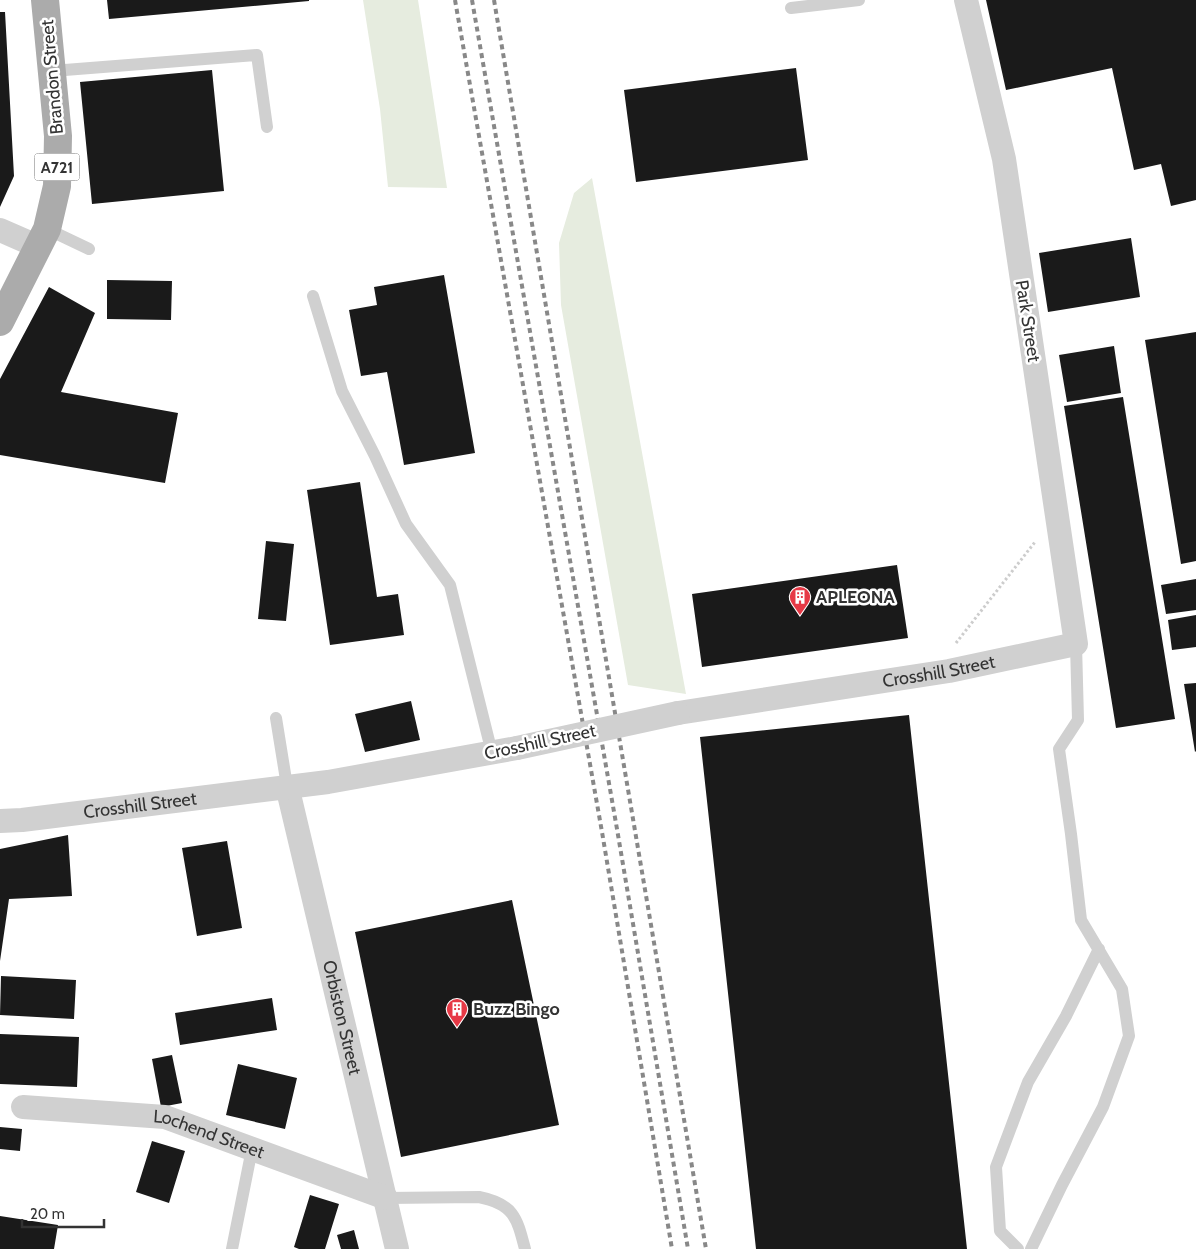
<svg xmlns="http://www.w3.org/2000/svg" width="1196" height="1249" viewBox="0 0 1196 1249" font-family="Cabin,sans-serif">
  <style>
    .green { fill: #e6ecdf }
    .building { fill: #1a1a1a }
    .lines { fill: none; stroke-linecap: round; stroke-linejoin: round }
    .path { stroke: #cdcdcd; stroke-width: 3; stroke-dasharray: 2.5 2.5; stroke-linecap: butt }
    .lane { stroke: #d0d0d0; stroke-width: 12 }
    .street { stroke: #d0d0d0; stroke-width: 24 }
    .primary { stroke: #ababab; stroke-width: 28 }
    .rail { stroke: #888; stroke-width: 4; stroke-dasharray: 5 4; stroke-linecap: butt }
    .street-bridge { stroke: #d0d0d0; stroke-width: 24 }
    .labels { text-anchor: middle; stroke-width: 5; stroke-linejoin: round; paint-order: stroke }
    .shield { fill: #fff; stroke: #707070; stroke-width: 1 }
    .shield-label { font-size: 16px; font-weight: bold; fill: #333 }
    .street-label { font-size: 18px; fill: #333; stroke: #fff }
    .poi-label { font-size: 18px; font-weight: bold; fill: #333; stroke: #fff; text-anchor: start }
  </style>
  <rect width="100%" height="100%" fill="#fff"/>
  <path class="green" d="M363,0H418L447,188L388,187L380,109Z
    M592,178L686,694L628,685L561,305L559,243L574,193Z"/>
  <path class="building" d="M107,0H309V1L109,19Z
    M986,0H1196V200L1171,206L1161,164L1134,170L1112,68L1006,90Z
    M0,12H5L14,176L0,207Z
    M796,68L808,160L636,182L624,90Z
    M212,70L224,191L92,204L80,82Z
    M1131,238L1140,297L1048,312L1039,253Z
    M444,275L475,453L404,465L387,372L361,376L349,310L377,305L374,287Z
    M107,280L172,281L171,320L107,319Z
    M49,287L95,313L61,392L178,413L165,483L0,455V379Z
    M1196,332V561L1181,564L1145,340Z
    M1114,346L1121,393L1067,402L1059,355Z
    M1123,397L1175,719L1116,728L1064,406Z
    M360,482L377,597L398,594L404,635L330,645L307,490Z
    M266,541L294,544L286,621L258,619Z
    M897,565L908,638L702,667L692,594Z
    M1196,579V610L1166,614L1161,585Z
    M1196,615V647L1172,650L1168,620Z
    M1196,683V751L1195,752L1184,684Z
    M411,701L420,740L365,752L355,714Z
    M909,715L967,1249H756L700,737Z
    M68,835L72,896L9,899L0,961V849Z
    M227,841L242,928L197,936L182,848Z
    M512,900L559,1125L401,1157L355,932Z
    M1,976L76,980L74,1019L0,1015Z
    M272,998L277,1030L180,1045L175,1013Z
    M0,1034L79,1037L77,1087L0,1084Z
    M172,1055L182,1103L161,1107L152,1059Z
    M238,1064L297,1078L285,1129L226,1115Z
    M0,1127L22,1129L20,1151L0,1149Z
    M152,1141L185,1151L169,1203L136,1192Z
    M310,1195L339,1204L325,1249H299L294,1247Z
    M0,1216L58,1225L54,1249H0Z
    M354,1230L359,1249H341L337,1235Z"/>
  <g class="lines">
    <path class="path" d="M956,643L1035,542"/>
    <path class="lane" d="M791,8L859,0
      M52,71L257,55L267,127
      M47,229L89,249
      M313,296L342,391L375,456L406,524L450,585L492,753
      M276,718L287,786
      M386,1198L479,1197C514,1204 517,1218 525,1249
      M232,1249L252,1149
      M1018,1249L1000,1231L996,1167L1028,1082L1066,1016L1099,949
      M1031,1249L1062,1185L1103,1107L1129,1036L1122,989L1081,920L1071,834L1059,749L1078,720L1076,644"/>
    <g class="street">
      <path d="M0,230L39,247"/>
      <path id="s1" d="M678,713L949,671L1076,644L1004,159L966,0"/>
      <path id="s2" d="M287,786L397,1249"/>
      <path id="s3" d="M0,821L22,820L328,782L517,748"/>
      <path id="s4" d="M23,1107L165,1117L386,1198"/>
    </g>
    <path class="primary" d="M0,322L47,229L57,186L58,136L45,0"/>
    <path class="rail" d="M455,0L602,832L672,1249
      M472,0L617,829L688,1249
      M494,0L706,1249"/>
    <path class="street-bridge" d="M517,748L678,713"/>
  </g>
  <defs>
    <g id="building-pin" transform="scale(1.125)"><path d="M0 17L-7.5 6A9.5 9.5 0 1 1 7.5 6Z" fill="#e63946" stroke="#fff"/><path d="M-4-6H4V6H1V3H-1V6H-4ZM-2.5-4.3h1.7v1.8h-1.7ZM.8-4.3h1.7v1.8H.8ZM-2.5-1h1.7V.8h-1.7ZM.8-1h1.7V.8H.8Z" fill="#fff"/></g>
  </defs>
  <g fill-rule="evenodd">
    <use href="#building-pin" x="800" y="597"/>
    <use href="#building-pin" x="457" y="1009"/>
  </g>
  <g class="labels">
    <rect class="shield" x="34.5" y="153.5" width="45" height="27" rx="4"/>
    <g class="shield-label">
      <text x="57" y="173">A721</text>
    </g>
    <g class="street-label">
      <text transform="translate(52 77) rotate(-95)" y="6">Brandon Street</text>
      <text transform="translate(1028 321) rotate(81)" y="6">Park Street</text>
      <text dy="6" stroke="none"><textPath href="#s1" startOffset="264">Crosshill Street</textPath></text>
      <text transform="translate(540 742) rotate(-12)" y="6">Crosshill Street</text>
      <text dy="6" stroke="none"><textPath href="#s3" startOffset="141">Crosshill Street</textPath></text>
      <text dy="6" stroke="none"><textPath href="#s2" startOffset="238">Orbiston Street</textPath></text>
      <text dy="6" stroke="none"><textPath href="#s4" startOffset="189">Lochend Street</textPath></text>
    </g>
    <g class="poi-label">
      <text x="816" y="603">APLEONA</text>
      <text x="473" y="1015">Buzz Bingo</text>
    </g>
  </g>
  <path d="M22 1219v8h82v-8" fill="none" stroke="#333333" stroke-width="2.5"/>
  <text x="30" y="1219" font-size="15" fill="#333333" stroke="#ffffff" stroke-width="4" paint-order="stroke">20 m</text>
</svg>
